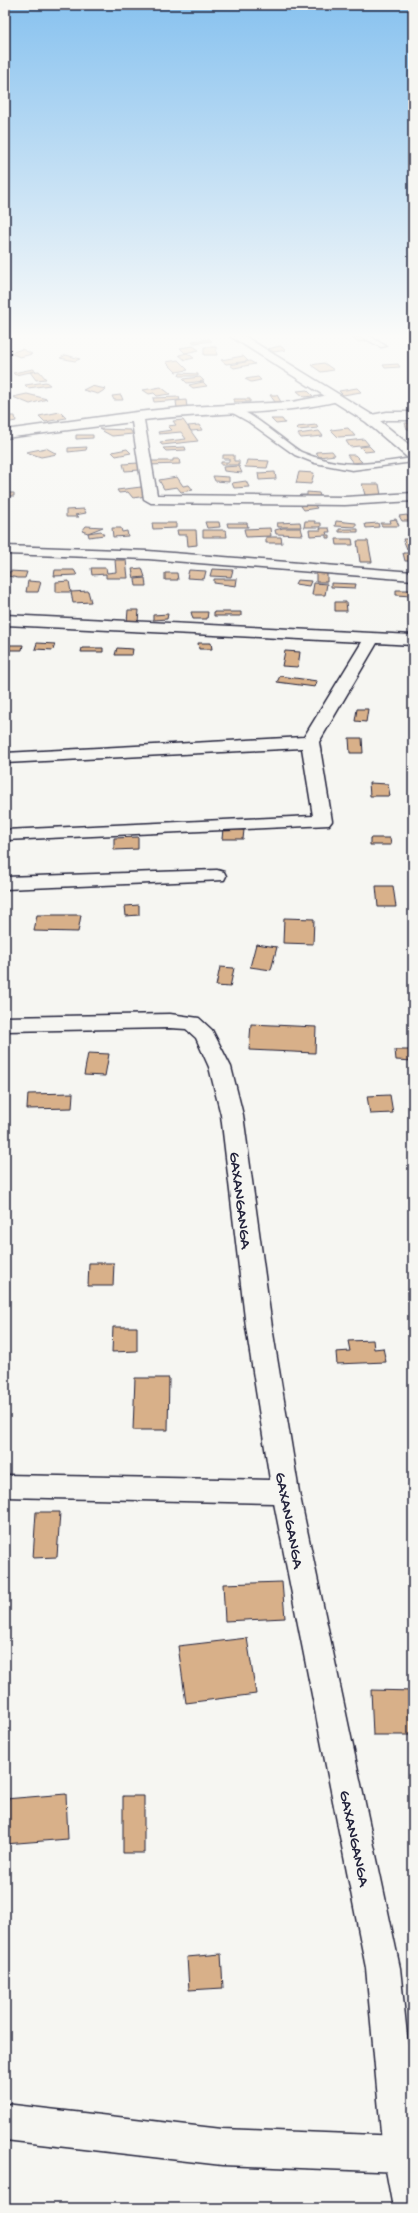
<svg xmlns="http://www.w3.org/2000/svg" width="418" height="2213" viewBox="0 0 418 2213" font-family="'Gochi Hand',sans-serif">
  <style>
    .building { fill: #d8b089; stroke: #22223b }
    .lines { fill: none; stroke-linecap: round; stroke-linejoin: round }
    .service-casing { stroke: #22223b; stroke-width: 3 }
    .minor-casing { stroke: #22223b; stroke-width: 3 }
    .tertiary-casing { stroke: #22223b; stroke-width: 3 }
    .service { fill: #f6f6f2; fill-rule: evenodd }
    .minor { fill: #f6f6f2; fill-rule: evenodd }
    .tertiary { fill: #f6f6f2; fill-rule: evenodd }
    .labels { text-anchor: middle; stroke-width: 3.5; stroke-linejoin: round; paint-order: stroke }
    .near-street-label { font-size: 16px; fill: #22223b; stroke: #f6f6f2 }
  </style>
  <rect width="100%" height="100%" fill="#f6f6f2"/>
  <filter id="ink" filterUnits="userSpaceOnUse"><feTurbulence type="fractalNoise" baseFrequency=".025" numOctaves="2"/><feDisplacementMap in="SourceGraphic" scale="8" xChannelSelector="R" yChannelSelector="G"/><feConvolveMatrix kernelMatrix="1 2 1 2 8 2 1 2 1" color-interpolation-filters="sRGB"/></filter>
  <g filter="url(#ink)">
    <path class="building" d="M359,336L366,341L359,342L351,338Z
      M210,339L212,341L194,343L192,341Z
      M193,346L199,350L185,353L180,348Z
      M280,346L286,350L274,352L268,349Z
      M204,347H216L217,355H204Z
      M22,349L32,354L20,357L10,353Z
      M187,353L194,358L185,360L179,355Z
      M66,355L80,359L75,361L60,358Z
      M243,356L248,361L226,364L221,360Z
      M178,360L188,370L176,372L166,362Z
      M250,361L255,364L234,368L230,365Z
      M324,363L334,370L321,372L311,365Z
      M398,364L400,367L385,368L383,365Z
      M33,369L36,371L15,375L13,373Z
      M39,371L46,379L36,380L30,372Z
      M180,373L198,374V376H179Z
      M200,377L204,381L187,383L183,379Z
      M258,377L261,380L251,382L245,379Z
      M46,382L50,385L28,388L25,385Z
      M203,382L207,386L193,388L189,385Z
      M91,386L106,389L98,394L83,390Z
      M161,387L170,394L157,396L154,393L149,394L143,390Z
      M357,388L361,392L343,395L339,391Z
      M307,390L313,396L304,397L297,391Z
      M27,394L47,399L30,404L13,397Z
      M121,395L123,400H114L112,396Z
      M270,395H277L281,402H275Z
      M179,397L180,400L154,402L153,398Z
      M234,399H250V402H234Z
      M186,400L187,407L177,408L176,401Z
      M60,412L66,418L45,422L39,416Z
      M7,416H15L16,421L6,423L5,419L8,418Z
      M271,419H282L285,423L276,424Z
      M183,420L198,441L162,445L160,442L186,439L181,432L159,434L158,432L172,430L168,426L176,425L173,421Z
      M405,423H413V429H407Z
      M199,425L202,430L191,431L188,426Z
      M316,425L318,428L298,430L297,427Z
      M348,428L355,436L338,437L331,430Z
      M99,429L130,430L133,434L112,436Z
      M319,431L323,436L301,438L298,434Z
      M76,435H93V438L76,439Z
      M364,439L369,445L350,447L346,441Z
      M369,446L374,451L365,452L360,447Z
      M87,447L86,450L68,452V448Z
      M185,447L186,450L166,451L163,448Z
      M46,448L57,454L41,457L26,452Z
      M127,449L131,453L116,456L112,452Z
      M332,451L335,455L319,457L316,452Z
      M223,455H234V461H239V465H221V462H229V459H223Z
      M347,455H355L362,462L353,463Z
      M173,459H179L180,464L148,465V461H173Z
      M247,460L269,461L267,468L245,467Z
      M138,463L140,470L125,471L123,464Z
      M239,466L242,473L224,471L223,467Z
      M275,472L276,479L259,480L258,473Z
      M299,472L314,473L311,484L296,483Z
      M213,476L229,477V482L215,481Z
      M177,477L183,486L189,485L193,490L181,492L177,487L164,489L159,480Z
      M246,481L249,487L234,488L232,483Z
      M362,484H379L381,495H365Z
      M141,487L146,496L133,498L128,492L119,493L117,490Z
      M5,489H9L8,493H14V496H5Z
      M307,492L319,493L321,499H300V495H307Z
      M312,502L317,508L304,510L301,506L305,505L303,503Z
      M84,509L86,513L75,515L79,517H66V510Z
      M407,515L410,521H402L399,516Z
      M396,519L399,526H382L380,523H391L390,520Z
      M305,521H315V523H321V527H304Z
      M336,521L356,523V527L335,526Z
      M205,522H219L220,527L207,528Z
      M300,522L301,527H278L277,523Z
      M152,523H176V528L153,529Z
      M227,523H247L248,527H228Z
      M378,523L379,527L366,528L365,524Z
      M86,526L103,527L88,533L82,531Z
      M112,528H121L122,532L127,531L128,536L113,537Z
      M270,528L271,536L246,537L244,529Z
      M283,528H301L303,535L276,534L275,530Z
      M320,528H329L330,532H326L327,535H330V538H326V535L310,536L309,530H321Z
      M339,529H358V532H339Z
      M177,530H196L197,545L188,546L187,535H178Z
      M203,530H226L227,537H203Z
      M101,531L104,535L89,537L88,533Z
      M266,537H281L282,543H266Z
      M336,539H352L353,545H337Z
      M403,539H412L413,548L407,549Z
      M357,541H368L372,562H360Z
      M403,553H413V561H405Z
      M115,560H126L128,578H106V574L92,575L91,568H106L107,573L116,572Z
      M142,568L145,577L134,578L132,569Z
      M212,569L233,570L231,577L210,576Z
      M55,570H74L77,575L54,576Z
      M189,570L206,571L204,579L187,578Z
      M10,571L27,572L25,578H18L8,576Z
      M316,571L327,572V582H316Z
      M165,573H177L178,580H165Z
      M145,578L146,586H136L135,579Z
      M214,579H237L236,586L214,583Z
      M297,580L311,581L309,586L295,584Z
      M28,581L41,582L38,592H26Z
      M69,581L71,592H56V582Z
      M314,583L327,584L325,595H312Z
      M331,583L356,584L355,588L331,587Z
      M396,590H411V596L396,595Z
      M88,591L91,602L73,603L71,592Z
      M335,602H346L347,611H335Z
      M128,610H139L138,622H127Z
      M191,612H208L207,619H193Z
      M214,612H241V616H214Z
      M168,614L167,619L153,620V615Z
      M37,643L55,644L53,650L35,649Z
      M198,643H211L212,649H199Z
      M6,645H23L22,650H5Z
      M82,648H103V652H81Z
      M117,648L133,649L132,655H115Z
      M285,651L300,652L298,667L282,666Z
      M280,676L317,681L315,687L277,682Z
      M357,709H368L366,722L355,721Z
      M349,738H362L363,753H350Z
      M369,783L388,784L390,796H370Z
      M223,829L244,830L243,839H222Z
      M138,837V849L114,850V838Z
      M370,838H390L391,845H370Z
      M376,886H393L396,907H378Z
      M139,905V915L126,916L125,906Z
      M37,915H81L78,932L34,931Z
      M284,918L314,919L313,944L283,943Z
      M256,944L277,947L271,970L250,967Z
      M220,967L234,968L230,987L216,986Z
      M251,1024L316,1027L315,1053L249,1050Z
      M395,1050H413V1061L396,1060Z
      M88,1053L109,1054L105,1076L84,1075Z
      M73,1093L72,1108L27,1109L28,1094Z
      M390,1095L393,1113L370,1114L367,1096Z
      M89,1263H114L113,1286H88Z
      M113,1327H137V1351L112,1352Z
      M373,1340L374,1349L383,1348L386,1362L337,1364L336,1352L350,1351L348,1341Z
      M135,1378H169L168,1430H133Z
      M36,1512H60L57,1557L33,1558Z
      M282,1582L285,1618L225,1621L223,1584Z
      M247,1638L256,1694L186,1703L178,1646Z
      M371,1690L413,1691V1735H373Z
      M66,1794L68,1839L5,1844V1799Z
      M123,1796H144V1853H123Z
      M221,1954L223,1988L189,1990L187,1957Z"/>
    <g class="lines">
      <g class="service-casing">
        <path id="service" d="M360,336H369L386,346L381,347Z
          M231,408C246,406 287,444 301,452C307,454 313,457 319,458C350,469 381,462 413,458V462L352,470L315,463L295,455L249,422L231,412Z"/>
      </g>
      <g class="minor-casing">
        <path id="minor" d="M334,394L340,398L338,401C275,416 208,412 144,420L157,495L345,497L413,493V501L345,505L151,503L144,499L132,422L5,438V430L137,412L187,407L292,402Z
          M387,412H413V420H387L370,423L364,419L366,416Z
          M5,546L148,551L413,572V580L148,559L5,554Z
          M5,615L413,635V645L377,643L319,742L332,821L329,825L5,840V830L313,816L302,748L5,763V753L304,737L362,642L5,625Z
          M217,870L224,872L226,876L224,880L5,889V877Z
          M170,1014L199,1018L212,1030L231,1067L243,1115L272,1327L299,1492L400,1968L413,2094V2208H393L383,2154L366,1968L274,1503L5,1497V1475L270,1480L246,1327L221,1115L209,1067L196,1038L186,1029L170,1028L5,1031V1017Z"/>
      </g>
      <g class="tertiary-casing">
        <path id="tertiary" d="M230,336H244L374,416L413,448V459L408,458L366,422Z
          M5,2104L222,2129L401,2136L413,2134V2170L401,2172L222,2165L5,2140Z"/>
      </g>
      <use href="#service" class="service"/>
      <use href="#minor" class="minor"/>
      <use href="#tertiary" class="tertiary"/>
    </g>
  </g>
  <linearGradient id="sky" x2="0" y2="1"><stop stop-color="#88c2ef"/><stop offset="0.52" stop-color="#fbfbf9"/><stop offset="1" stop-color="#fbfbf9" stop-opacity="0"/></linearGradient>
  <rect width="418" height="646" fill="url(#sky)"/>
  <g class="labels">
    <g class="near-street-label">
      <text transform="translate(242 1200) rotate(83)" y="6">GAXANGANGA</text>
      <text transform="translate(291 1520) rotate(79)" y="6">GAXANGANGA</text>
      <text transform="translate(356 1838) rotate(78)" y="6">GAXANGANGA</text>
    </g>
  </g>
  <rect width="418" height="2213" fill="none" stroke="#f6f6f2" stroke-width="20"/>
  <rect x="10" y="10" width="398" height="2193" fill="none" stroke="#22223b" stroke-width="1.5" filter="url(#ink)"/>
</svg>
